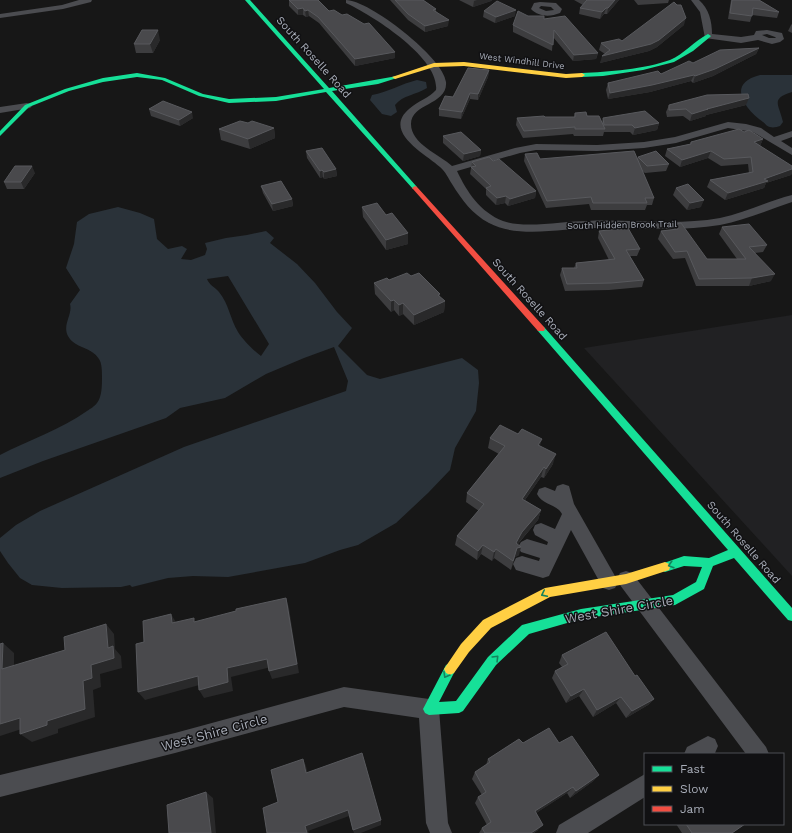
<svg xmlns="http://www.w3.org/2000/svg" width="792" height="833" viewBox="0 0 792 833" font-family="'Work Sans',sans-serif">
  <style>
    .built { fill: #212123 }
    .water { fill: #2a3239; fill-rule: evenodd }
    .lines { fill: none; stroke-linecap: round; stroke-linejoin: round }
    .street { fill: #4b4c50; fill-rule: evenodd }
    .fast { fill: #16e098; fill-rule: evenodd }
    .slow { fill: #ffcf43; fill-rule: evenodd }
    .jam { fill: #f24e42; fill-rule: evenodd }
    .wall { fill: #3d3d3f }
    .shaded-wall { fill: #29292a }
    .building { fill: #49494c; stroke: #58595d }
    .oneway { stroke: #14835c }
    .labels { text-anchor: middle; stroke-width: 3; stroke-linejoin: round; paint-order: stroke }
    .far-street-label { font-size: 9px; fill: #a8adb8; stroke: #111113 }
    .street-label { font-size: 11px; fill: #a8adb8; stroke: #111113 }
    .near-street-label { font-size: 13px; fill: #a8adb8; stroke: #111113 }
  </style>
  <rect width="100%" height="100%" fill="#171717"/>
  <path class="built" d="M792,315V576L584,348Z"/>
  <path class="water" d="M760,75H792V92C770,99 779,104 783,122L780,126C777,127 773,128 770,127C767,127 765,123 763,122C743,108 727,83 760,75Z
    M417,80L426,82L427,88C416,95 403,95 395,105L397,112L391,116L382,114L370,100L372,95C388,92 401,84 417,80Z
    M118,207L140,213L154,219L157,239L168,249L182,246L187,249L181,259L191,260L205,255L207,249L205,243L226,238L247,235L266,231L274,238L270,243L297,264L315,283L337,312L352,328L338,346L367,375L380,379L462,358L478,370L479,383L476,411L455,448L450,470L428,493L396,523L358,545L340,550L305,563L228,577L193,576L168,578L132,587L130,585L121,587L62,588L32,585L20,578L8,563L0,551V538L16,525L40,511L184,447L346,391L348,381L334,347L304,358L266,374L225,398L180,408L166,418L43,461L0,478V455C29,440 60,430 87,411C90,409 95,406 97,403C102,397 102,385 102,377C102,372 102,363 99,359C92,347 74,348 68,336C62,325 73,314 70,304L80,290L66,268L74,244L77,222L89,214ZM228,276L269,344L261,356C253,350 243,340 238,332C230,319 229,304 219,292C215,287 209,285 207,279Z"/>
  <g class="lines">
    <path class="street" d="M79,0H92L91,2L63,9L0,18V14L62,5Z
      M346,0C369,0 444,58 446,82C448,105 411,103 411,124C411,144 439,154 452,166L515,148L536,144L597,145L644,142L675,137L728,122L746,124L761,128L774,137L792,131V137L781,141L792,148V155L753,132L728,128L676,143L644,148L597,151L536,150L520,153L457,171C467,192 480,212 503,221C524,229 564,221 587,221C631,219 676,226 720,218C745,213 768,201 792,195V202C768,210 745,220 720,225C679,232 638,227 596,228C564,228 518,239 489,223C472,214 462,200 452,184C448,178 446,172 440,167C426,154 382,132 409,109C418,101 429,98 436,90C440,58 372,15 346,3Z
      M691,0H699C709,9 712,21 712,34L741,37L754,35L756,31L767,30L782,33L784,39L780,42L772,44L758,40L741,43L705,38L700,12ZM767,34L775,37L776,38H769L762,35Z
      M540,2L556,3L562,9L560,13C550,17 539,17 531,9L534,3ZM541,6L551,7L554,10L546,11L539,8Z
      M27,103L30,104L32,106L30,108L0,113V107Z
      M563,484L569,486L574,504L615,576L618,582L615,588L609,590L603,588L571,530L549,576L543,578L516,570L513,564L516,558L522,556L539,561L540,558L521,552L518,547L521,542L527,539L547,545L548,542L535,535L533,530L535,525L541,523L555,529L562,514C557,504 542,505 537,494L539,489L545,487L555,491L557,486Z
      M626,571L632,573L766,747L769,754H746L620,585L617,579L620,573Z
      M344,687L429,699L436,702L439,709L448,823L452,833H430L426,823L419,718L344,707L175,753L0,797V775L175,733Z
      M708,736L715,739L718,746L715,753L684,754L687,747Z
      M645,774V797L588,833H556L559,825Z"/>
    <path class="fast" d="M245,0H250L329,88L397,76V78L378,84L332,91L417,187V189H413L326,92L276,101L229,103L199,96L162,80L137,77L103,82L69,91L29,107L0,136V131L25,105L65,89L103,78L137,73L165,78L203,94L229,99L276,97L324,89Z
      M708,34L711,36L710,37L693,51L674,62L643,70L603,76L582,77L579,75L582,73C608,72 645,69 670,60C684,54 694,41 708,34Z
      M541,326L544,327L792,608V621L788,620L734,558L713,566L704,589L675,605L581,619L529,634L496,665L463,711L459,713L429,715L425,713L423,709L446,665L450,663L454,665L456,669L439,702L456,701L488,657L522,625L581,609L673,595L696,582L702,567L684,566L665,572L661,570L660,567L661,564L684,556L709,558L728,550L538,331L537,329Z"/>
    <path class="slow" d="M464,62L566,74L582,73L585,75L582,77L566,78L464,66L434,67L395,79L392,77L434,63Z
      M665,562L669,564L670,567L669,570L626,584L550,597L491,628L469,652L454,673L450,675L446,673L444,669L461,644L483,620L545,588L626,574Z"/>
    <path class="jam" d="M415,186L417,187L544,327L545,329L544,331H538L413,189L412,188Z"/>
  </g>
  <path class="wall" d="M289,0L329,11L395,58L355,66L319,23L309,16L306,17L303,15H298L289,6Z
    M390,0H423L436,9V11L448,26L425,32L408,20Z
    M459,0H492L491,1L473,7Z
    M574,0H619L607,14H604L600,19L579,14L580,8L583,5Z
    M634,0H669L668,3L638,5Z
    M731,0H759L779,12L777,18L752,15L750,22L728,19Z
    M484,11L515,16L495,23L483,17Z
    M528,16L544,19L598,53L596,59L573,61L553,37L552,51L513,32V25Z
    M792,24V33L788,31L791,25Z
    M684,25L657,47L649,51L600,63L605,54L599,50L601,43L622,41Z
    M160,40L153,53H136L134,44Z
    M759,48L756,54L713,76L693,83L691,81L650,92L608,99L606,90L608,83L661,74L693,63Z
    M489,70L488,77L478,100L470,99L461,119L439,116V109L453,97Z
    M669,105H746L706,115V116L690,121L683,116L667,117L666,112Z
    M149,109L193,118L180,126L151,116Z
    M575,113L587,116L602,122L603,118L659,123L657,130L633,135L630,132H604L603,136H574L573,134L523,138L516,125L517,118L574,117Z
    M274,128L275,138L250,149L221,140L219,129Z
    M744,132L763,139L760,146L791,175L766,183L764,188L725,200L707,187L710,180L749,173L748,164L721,166L708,158L680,167L665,156L667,149L690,144L691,142Z
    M443,136L481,150L480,156L463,161L443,143Z
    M306,151L336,169L337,176L324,179L323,177L320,178L307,158Z
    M525,154L540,159L637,158L638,157L669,164L666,171L645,173L642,171L654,198L652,205H647L645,210H591L589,204L546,208L524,161Z
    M493,161L536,191L535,198L508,206L505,203L496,205L486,195V189L470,174L472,162Z
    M35,173L24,189H7L4,182Z
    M261,186L292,199L293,206L273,211L263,193Z
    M676,188L701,207L687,210L673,195Z
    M362,207L386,215L408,233V244L386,250L363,217Z
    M676,224L707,259H737L719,234L722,227L767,245L763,252L755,253L771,281L749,286H696L685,258L673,259L658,239L661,231L674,230Z
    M599,231L640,249L637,256H630L644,280L642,287L609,290L565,291L560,275L562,268H574L576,263L609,260L598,238Z
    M411,276L440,297L445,301L444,312L414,325L403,314L399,316L394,310L391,312L375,294L374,283Z
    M490,438L540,446L553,464L544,478L541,477L525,500L541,510L538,520L518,544L519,555L515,557L511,570L494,558L492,561L481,554L477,560L455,545L457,536L479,511L466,502L467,493L499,454L488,448Z
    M562,655L635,676L654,699L648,705L626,718L616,703L593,717L579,696L566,703L552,678L555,671L562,667L559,663Z
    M523,743H559L599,775L592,782L570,798L567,793L536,813L538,830L534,833H479L482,828L487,825L475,803L478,797L482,795L472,779L475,772L486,765L488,759Z
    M676,824H745L732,833H682Z"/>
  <path class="shaded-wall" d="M477,0H492L491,1L473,7L474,1Z
    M615,0H619L607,14L608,8Z
    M303,8V15H298V9Z
    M606,8L604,14L600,19L602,12Z
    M308,10L309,16L306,17L305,11Z
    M516,10L515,16L495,23L496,17Z
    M686,18L684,25L657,47L649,51L600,63L602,56Z
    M449,20L448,26L425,32V26Z
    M158,30L160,40L153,53L150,44Z
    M759,48L756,54L713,76L693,83L695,76Z
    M395,52V58L355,66V59Z
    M598,53L596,59L573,61L574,55Z
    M489,70L488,77L478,100V94Z
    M694,75L691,81L650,92L608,99L610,93Z
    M470,93V99L461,119L462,112Z
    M749,98L746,105L706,115V116L690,121L692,114L707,109Z
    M192,112L193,118L180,126L179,120Z
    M659,123L657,130L633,135L635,128Z
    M274,128L275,138L250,149L248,139Z
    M763,139L760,146L754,142Z
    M481,150L480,156L463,161L464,154Z
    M711,151L708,158L680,167L682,160Z
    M32,166L35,173L24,189L21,182Z
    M336,169L337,176L324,179V172Z
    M792,169V174L791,175L766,183L764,188L725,200L728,193L764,179Z
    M322,170L323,177L320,178V171Z
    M536,191L535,198L508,206L510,199Z
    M506,196L505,203L496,205L497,198Z
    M292,199L293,206L273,211L272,204Z
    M704,200L701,207L687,210L690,203Z
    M408,233V244L386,250V240Z
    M775,274L771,281L749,286L752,278Z
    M440,294V304L445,301L444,312L414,325V315L438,295Z
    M394,300V310L391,312V301Z
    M403,303V314L399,316V305Z
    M542,439L539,449L538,445Z
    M556,454L553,464L544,478L546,469Z
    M544,467L541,477L519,508L522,499Z
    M541,510L538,520L520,541L513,552L516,543L522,532Z
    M483,545L481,554L477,560L478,551Z
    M521,547L519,555L515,557L511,570L517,548Z
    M496,549L494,558L492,561L494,552Z
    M286,598L289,608L299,673L272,679L269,671Z
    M171,614L177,624L172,623Z
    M106,624L114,634L115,649L121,656L122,668L100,674L101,687L93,690L95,717L58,729V733L32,742L20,734L47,721L83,681L91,665L108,648Z
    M3,643L14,653V678L2,669Z
    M267,659L271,667L231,677L233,691L204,698L199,690L227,668Z
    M198,676L203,684L145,700L138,692Z
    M584,689L579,696L566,703L571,696Z
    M621,697L616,703L593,717L597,710Z
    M654,699L648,705L626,718L632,711Z
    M20,718L31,726L0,736V724Z
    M303,759L306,766L309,779L306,773Z
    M599,775L592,782L570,798L576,791Z
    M573,787L567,793L530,817L535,811Z
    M206,792L213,798L216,833H211Z
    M348,810L349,816L308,831L309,833H307L305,826Z
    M381,820V825L361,833H354L353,830Z
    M543,825L538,830L534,833H531Z"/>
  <path class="building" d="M289,0H318L329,11L334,10L342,15L347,14L364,24L369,23L395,52L355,59L318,17L308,10L305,11L303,8L298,9Z
    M395,0H423L436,9L433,10L449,20L425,26L408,14Z
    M587,0H615L608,8H606L602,12L580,8Z
    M732,0H759L779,12L753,8L752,16L730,13Z
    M497,1L516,10L496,17L484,11Z
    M674,2L677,5H681L686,18L659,40L651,44L602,56L610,50L601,43L619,39L622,41Z
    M518,11L528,16H544V19L565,16L598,53L574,55L554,30L553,45L513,25Z
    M142,30H158L150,44H134Z
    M759,48L715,69L695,76L694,75L652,85L610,93L608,83L658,71L661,74L689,61L693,63L720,50Z
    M468,68L489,70L478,94L470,93L462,112L439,109L445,96L453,97Z
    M748,94L749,98L707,109H708L692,114L686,109L669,110V105L707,95Z
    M163,101L192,112L179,120L149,109Z
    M645,111L659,123L635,128L632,125H604L603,118Z
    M586,112L587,116H599L605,129H575V127L524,131L517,118L544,116L545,117H575V113Z
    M240,121L248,123L252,121L274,128L248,139L219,129Z
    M739,129L744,132L749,130L763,139L754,142L792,166V169L764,179L768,181L728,193L710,180L753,172L751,157L724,159L711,151L682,160L667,149L691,144V142Z
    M461,132L481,150L464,154L443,136Z
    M322,148L336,169L324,172L322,170L320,171L306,151Z
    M634,151L654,198H645L647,203H593L591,197L547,201L525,154L537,153L540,159Z
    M656,151L669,164L647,166L638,157Z
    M489,157L493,161L499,159L536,191L510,199L506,196L497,198L486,188L491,186L471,167L476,166L472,162Z
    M15,166H32L21,182H4Z
    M281,181L292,199L272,204L261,186Z
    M688,184L704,200L690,203L676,188Z
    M377,203L386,215L392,213L408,233L386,240L362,207Z
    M681,223L707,259H746L722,227L749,224L767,245L749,247L775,274L752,278L699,279L687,251L675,252L661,231L678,229L676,224Z
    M628,228L640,249L626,250L644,280L611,283L567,284L562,268H577L576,263L615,259L599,231Z
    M407,273L411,276L419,273L440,294L438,295L445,301L414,315L403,303L399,305L394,300L391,301L374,283L387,278L389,280Z
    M500,425L518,434L522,429L542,439L538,445L556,454L546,469L544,467L522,499L541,510L522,532L516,543L521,547L517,548L513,561L496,549L494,552L483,545L478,551L457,536L484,504L467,493L505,446L490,438Z
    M286,598L297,664L269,671L267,659L227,668L228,682L199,690L198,676L138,692L136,644L144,642L143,621L171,614L172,623L194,618V622L236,611V609Z
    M106,624L108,648L113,646L114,658L91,665L92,678L83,681L85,709L47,721V725L20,734V718L0,724V644L3,643L2,669L65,650L64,637Z
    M606,632L635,676L637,675L654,699L632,711L621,697L597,710L584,689L571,696L555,671L568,664L562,655Z
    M549,728L559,743L572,736L599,775L576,791L573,787L535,811L543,825L531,833H485L482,828L491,822L478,797L486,792L475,772L490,762L488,759L519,739L523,743Z
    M362,753L381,820L353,830L348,810L305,826L307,833H267L263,808L278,802L271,770L303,759L306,773Z
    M206,792L211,833H169L167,805Z
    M686,824H745L732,833H692Z"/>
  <defs><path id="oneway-chevron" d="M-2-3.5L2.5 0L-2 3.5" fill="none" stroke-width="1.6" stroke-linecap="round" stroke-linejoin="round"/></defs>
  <g class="oneway">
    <use href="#oneway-chevron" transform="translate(671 565) rotate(163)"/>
    <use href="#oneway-chevron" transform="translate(544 594) rotate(154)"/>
    <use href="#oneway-chevron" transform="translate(496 658) rotate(-45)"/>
    <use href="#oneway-chevron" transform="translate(446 675) rotate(120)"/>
  </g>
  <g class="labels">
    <g class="far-street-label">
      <text transform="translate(522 61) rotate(7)" y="3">West Windhill Drive</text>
      <text transform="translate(622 225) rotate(-1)" y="3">South Hidden Brook Trail</text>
    </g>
    <g class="street-label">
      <text transform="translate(314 57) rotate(48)" y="4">South Roselle Road</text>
      <text transform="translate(530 299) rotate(48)" y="4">South Roselle Road</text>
      <text transform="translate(744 542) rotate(49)" y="4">South Roselle Road</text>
    </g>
    <g class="near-street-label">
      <text transform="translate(619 609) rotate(-10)" y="5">West Shire Circle</text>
      <text transform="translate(214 732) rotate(-15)" y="5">West Shire Circle</text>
    </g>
  </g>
  <rect x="644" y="753" width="140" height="72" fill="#111113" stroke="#4d4f55"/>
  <rect x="652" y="766" width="20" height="6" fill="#16e098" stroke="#4d4f55"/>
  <text x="680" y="773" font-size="12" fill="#a8adb8">Fast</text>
  <rect x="652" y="786" width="20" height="6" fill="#ffcf43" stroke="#4d4f55"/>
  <text x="680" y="793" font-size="12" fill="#a8adb8">Slow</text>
  <rect x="652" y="806" width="20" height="6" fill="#f24e42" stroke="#4d4f55"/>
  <text x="680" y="813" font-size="12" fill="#a8adb8">Jam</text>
</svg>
